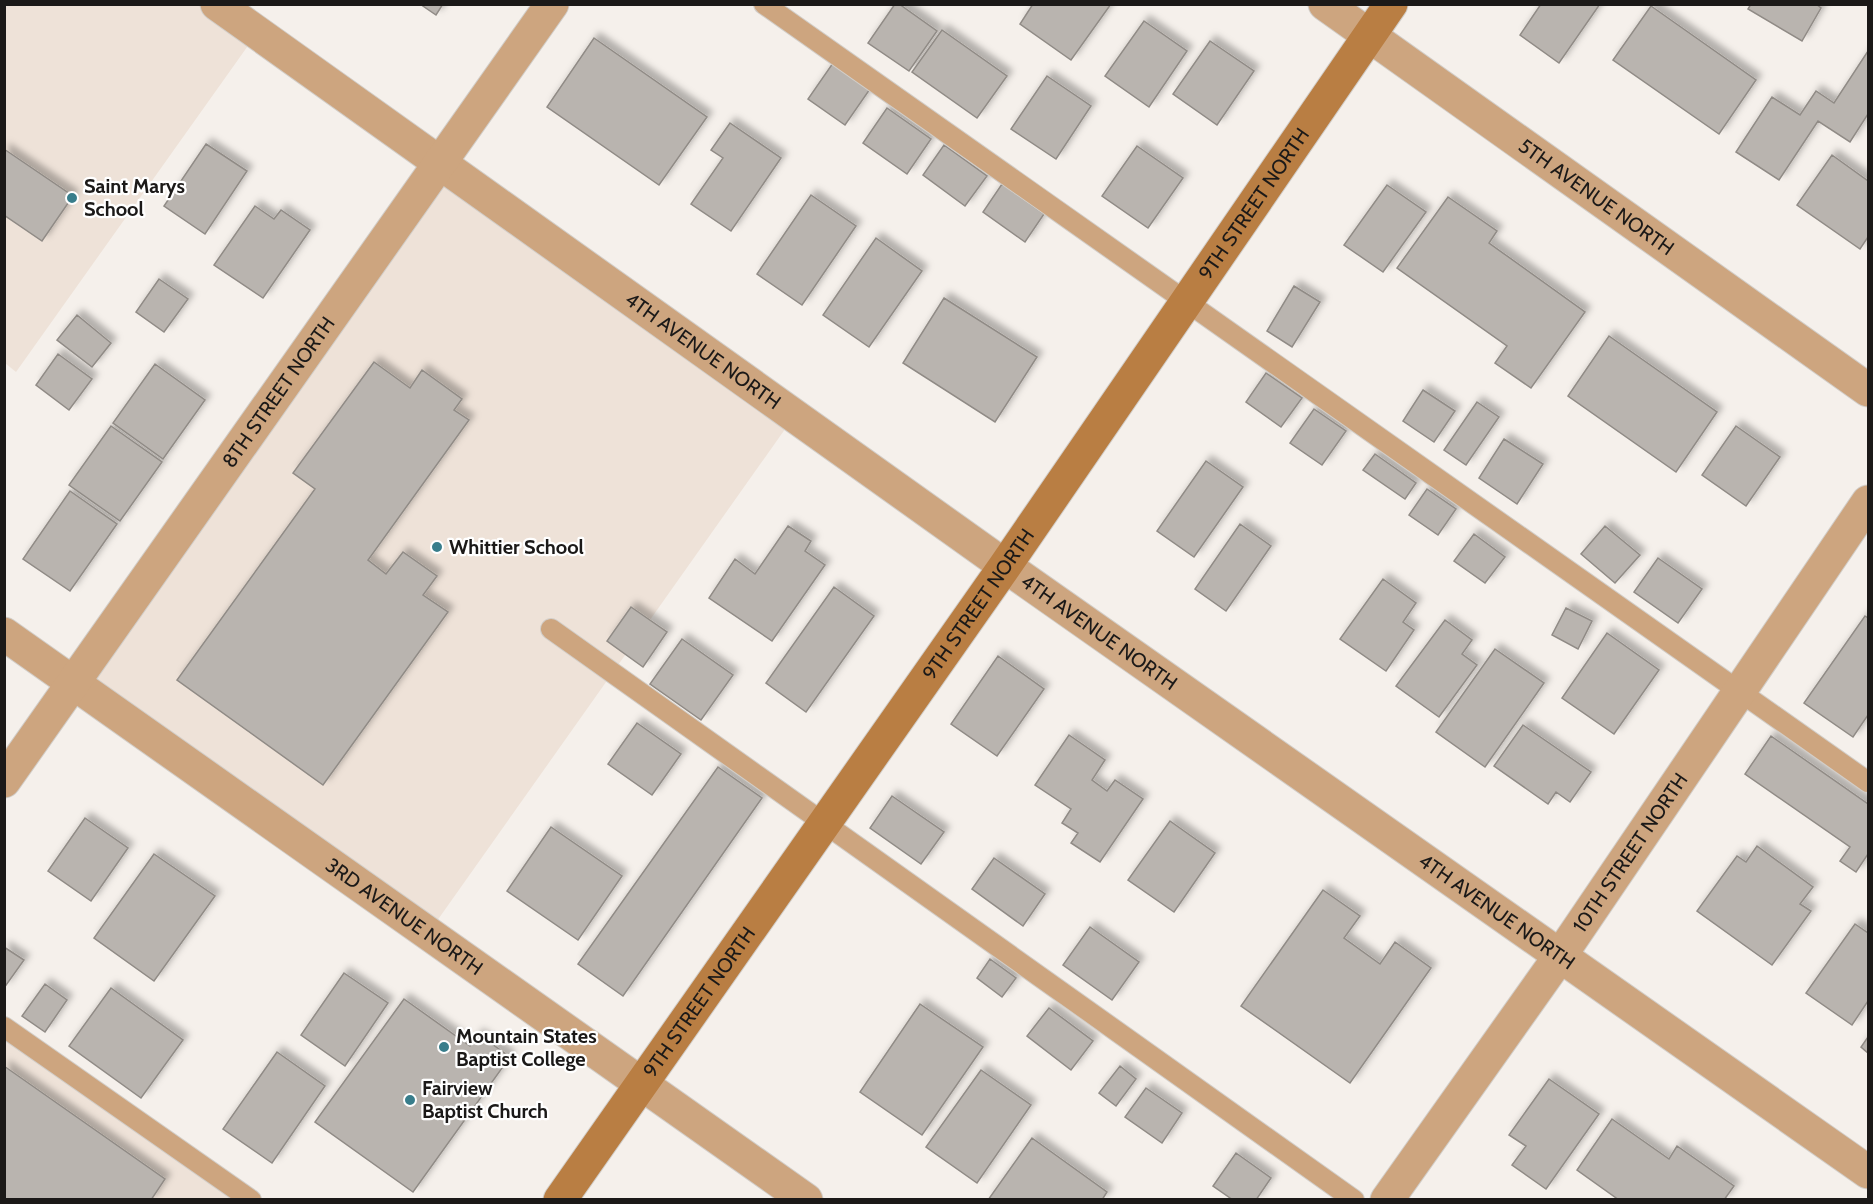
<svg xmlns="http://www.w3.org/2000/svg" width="1873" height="1204" viewBox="0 0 1873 1204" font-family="Cabin,sans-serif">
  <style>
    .built { fill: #eee2d8 }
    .building { fill: #b9b4af; stroke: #908b86; stroke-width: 1.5; filter: url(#shadow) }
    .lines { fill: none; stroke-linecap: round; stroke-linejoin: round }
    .service-casing { stroke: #d2cec9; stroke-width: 22 }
    .minor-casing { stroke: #d2cec9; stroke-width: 35 }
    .secondary-casing { stroke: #d2cec9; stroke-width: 35 }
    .service { stroke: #cda57f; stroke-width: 20 }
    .minor { stroke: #cda57f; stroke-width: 33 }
    .secondary { stroke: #b97e43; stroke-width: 33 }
    .poi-dot { fill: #387d8b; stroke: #fff; stroke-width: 2 }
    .labels { text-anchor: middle; stroke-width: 4.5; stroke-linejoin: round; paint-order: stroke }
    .poi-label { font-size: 20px; font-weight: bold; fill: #1b1918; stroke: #fff; text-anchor: start }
    .street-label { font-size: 20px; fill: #1b1918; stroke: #fff }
  </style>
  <defs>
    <filter id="shadow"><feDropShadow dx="5.5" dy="-5.5" stdDeviation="3" flood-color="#0004"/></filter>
  </defs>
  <rect width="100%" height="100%" fill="#f5f0eb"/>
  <path class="built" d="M5,5H217L257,33L16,372L5,363Z
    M442,165L795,415L427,935L73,684Z
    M5,1027L251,1199H5Z"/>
  <path class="building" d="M420,4H443L436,15Z
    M895,4H899L937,31L909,71L868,43Z
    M1033,4H1111L1071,60L1020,24Z
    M1541,4H1600L1559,63L1520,35Z
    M1751,4H1816L1821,8L1802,41L1748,9Z
    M1651,6L1756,80L1719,134L1613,60Z
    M1144,21L1187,51L1149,107L1105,76Z
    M942,30L1007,76L977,118L912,72Z
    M594,38L707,117L659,185L547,107Z
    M1210,41L1254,71L1217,125L1173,94Z
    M1868,51V114L1850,142L1818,121L1779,180L1736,152L1772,97L1800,115L1816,91L1834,103Z
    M833,63L870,89L845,125L808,99Z
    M1047,76L1091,106L1056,159L1011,129Z
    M887,108L931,139L907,174L863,143Z
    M730,123L781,158L731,231L691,204L723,158L711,150Z
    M206,144L247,171L205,234L164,206Z
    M944,145L987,176L965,206L923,175Z
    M1137,146L1183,178L1148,228L1102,196Z
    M4,149L73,196L42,241L4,215Z
    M1832,155L1868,181V237L1860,249L1797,205Z
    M1002,184L1044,214L1025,242L983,212Z
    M1387,185L1426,212L1383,272L1344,245Z
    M811,195L856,226L802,305L757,274Z
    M1448,197L1497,231L1489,243L1585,312L1531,388L1495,363L1507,346L1397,268Z
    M255,206L274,219L281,210L310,230L263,298L214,265Z
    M876,238L922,271L869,347L823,315Z
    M159,279L188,299L164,332L136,312Z
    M1294,286L1320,302L1292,347L1267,331Z
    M944,298L1037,357L995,422L903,363Z
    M77,315L111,343L92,367L57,340Z
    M1609,336L1717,412L1676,472L1568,396Z
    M58,354L92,379L69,410L36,385Z
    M374,362L410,388L422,370L462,399L454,410L469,420L368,560L386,574L403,552L437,576L423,595L448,612L323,785L177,680L315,489L293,473Z
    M155,364L205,400L163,459L113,423Z
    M1266,373L1302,398L1281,427L1246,402Z
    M1423,390L1455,411L1434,442L1403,421Z
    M1477,402L1499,417L1466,465L1444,450Z
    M1314,409L1346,431L1322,465L1290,443Z
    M111,426L162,462L120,521L69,485Z
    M1736,426L1780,457L1746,506L1702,475Z
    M1504,439L1543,464L1517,504L1479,478Z
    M1375,454L1416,483L1405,499L1363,470Z
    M1206,461L1243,487L1194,557L1157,531Z
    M1427,489L1456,509L1438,535L1409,515Z
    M70,491L117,524L70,591L23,559Z
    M1240,524L1271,546L1226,611L1195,589Z
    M788,526L811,541L805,551L825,565L772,641L709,598L735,559L755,574Z
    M1605,526L1640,555L1615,583L1581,554Z
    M1474,534L1505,557L1485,583L1454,561Z
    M1658,558L1702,589L1678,623L1634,592Z
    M1383,579L1416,603L1403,622L1414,630L1386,671L1340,639Z
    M834,587L874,616L806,712L766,683Z
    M631,607L667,632L643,667L607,641Z
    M1566,608L1592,621L1578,649L1552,635Z
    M1865,616L1868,618V715L1853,737L1804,703Z
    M1445,620L1472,640L1462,654L1477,665L1439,717L1396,686Z
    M1607,633L1659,670L1614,734L1562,698Z
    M682,639L733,675L701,720L650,684Z
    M1495,649L1544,683L1485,767L1436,732Z
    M998,656L1044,689L997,756L951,724Z
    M637,723L681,754L652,795L608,764Z
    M1523,725L1591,772L1570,802L1556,792L1548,804L1494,766Z
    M1069,735L1105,760L1092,780L1107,791L1115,780L1143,799L1100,862L1071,843L1078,833L1062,823L1071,809L1035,785Z
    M1771,736L1868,804V854L1856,872L1840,861L1850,847L1745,774Z
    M718,767L762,798L623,996L578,964Z
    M892,796L944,832L921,864L870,828Z
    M85,818L128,848L91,901L48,871Z
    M1170,821L1215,853L1174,912L1128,880Z
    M551,827L622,876L578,940L507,891Z
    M1757,846L1813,887L1800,904L1811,911L1772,965L1697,911L1737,856L1746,862Z
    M154,854L215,896L154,981L94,938Z
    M994,858L1045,894L1023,926L972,889Z
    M1323,890L1360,916L1344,938L1380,964L1395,942L1431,968L1350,1083L1241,1006Z
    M1855,924L1868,933V1001L1852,1025L1806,993Z
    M1090,927L1139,962L1112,1000L1063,965Z
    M4,947L24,960L4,988Z
    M990,959L1016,978L1002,997L977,978Z
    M344,973L388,1003L345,1066L301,1035Z
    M45,984L67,1000L45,1032L22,1016Z
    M111,988L183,1040L141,1098L69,1046Z
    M404,999L470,1046L478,1034L510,1057L413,1192L315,1122Z
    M920,1004L983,1047L922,1135L860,1092Z
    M1049,1008L1093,1041L1071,1070L1027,1036Z
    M1868,1037V1053L1861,1047Z
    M277,1052L325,1086L272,1163L223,1129Z
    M4,1066L165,1179L151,1200H4Z
    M1120,1066L1136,1079L1116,1106L1099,1093Z
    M981,1070L1031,1105L977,1183L926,1147Z
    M1549,1079L1599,1114L1546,1189L1512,1165L1526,1146L1509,1135Z
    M1146,1088L1182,1113L1162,1143L1125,1117Z
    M1612,1119L1669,1159L1677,1146L1734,1186L1724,1200H1619L1577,1170Z
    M1032,1138L1107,1192L1102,1200H988Z
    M1236,1153L1271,1178L1256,1200H1233L1213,1186Z"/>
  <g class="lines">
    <g class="service-casing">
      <path id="service" d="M764,4L1868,782
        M551,629L1354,1200
        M4,1027L251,1200"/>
    </g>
    <g class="minor-casing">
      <g id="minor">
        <path id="s1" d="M217,4L1005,566L1868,1172"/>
        <path id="s2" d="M1325,4L1868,390"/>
        <path id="s3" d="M4,634L806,1200"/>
        <path id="s4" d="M4,781L552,4"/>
        <path id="s5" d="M1387,1200L1560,956L1868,502"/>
      </g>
    </g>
    <g class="secondary-casing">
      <g id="secondary">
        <path id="s6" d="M560,1200L1005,566L1391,4"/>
      </g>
    </g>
    <use href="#service" class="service"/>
    <use href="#minor" class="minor"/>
    <use href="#secondary" class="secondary"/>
  </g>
  <g class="poi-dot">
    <circle cx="72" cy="198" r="6"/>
    <circle cx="437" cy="547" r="6"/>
    <circle cx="444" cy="1047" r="6"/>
    <circle cx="410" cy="1100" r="6"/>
  </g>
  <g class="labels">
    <g class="poi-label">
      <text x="84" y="193">Saint Marys<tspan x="84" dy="23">School</tspan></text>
      <text x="449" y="554">Whittier School</text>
      <text x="456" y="1043">Mountain States<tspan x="456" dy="23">Baptist College</tspan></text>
      <text x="422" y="1095">Fairview<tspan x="422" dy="23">Baptist Church</tspan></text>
    </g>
    <g class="street-label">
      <text dy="7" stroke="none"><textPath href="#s2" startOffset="333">5TH AVENUE NORTH</textPath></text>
      <text dy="7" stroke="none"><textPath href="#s6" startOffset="1214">9TH STREET NORTH</textPath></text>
      <text dy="7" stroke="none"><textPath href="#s1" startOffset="597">4TH AVENUE NORTH</textPath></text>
      <text dy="7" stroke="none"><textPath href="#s4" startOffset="476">8TH STREET NORTH</textPath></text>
      <text dy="7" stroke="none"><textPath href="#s6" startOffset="728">9TH STREET NORTH</textPath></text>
      <text dy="7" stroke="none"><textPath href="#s1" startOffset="1083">4TH AVENUE NORTH</textPath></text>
      <text dy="7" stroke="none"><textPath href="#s5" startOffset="424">10TH STREET NORTH</textPath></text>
      <text dy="7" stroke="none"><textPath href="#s1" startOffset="1569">4TH AVENUE NORTH</textPath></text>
      <text dy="7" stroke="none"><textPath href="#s3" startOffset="490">3RD AVENUE NORTH</textPath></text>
      <text dy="7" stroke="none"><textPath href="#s6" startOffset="242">9TH STREET NORTH</textPath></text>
    </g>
  </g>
  <rect width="1873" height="1204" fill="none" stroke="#1b1918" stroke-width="12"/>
</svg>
